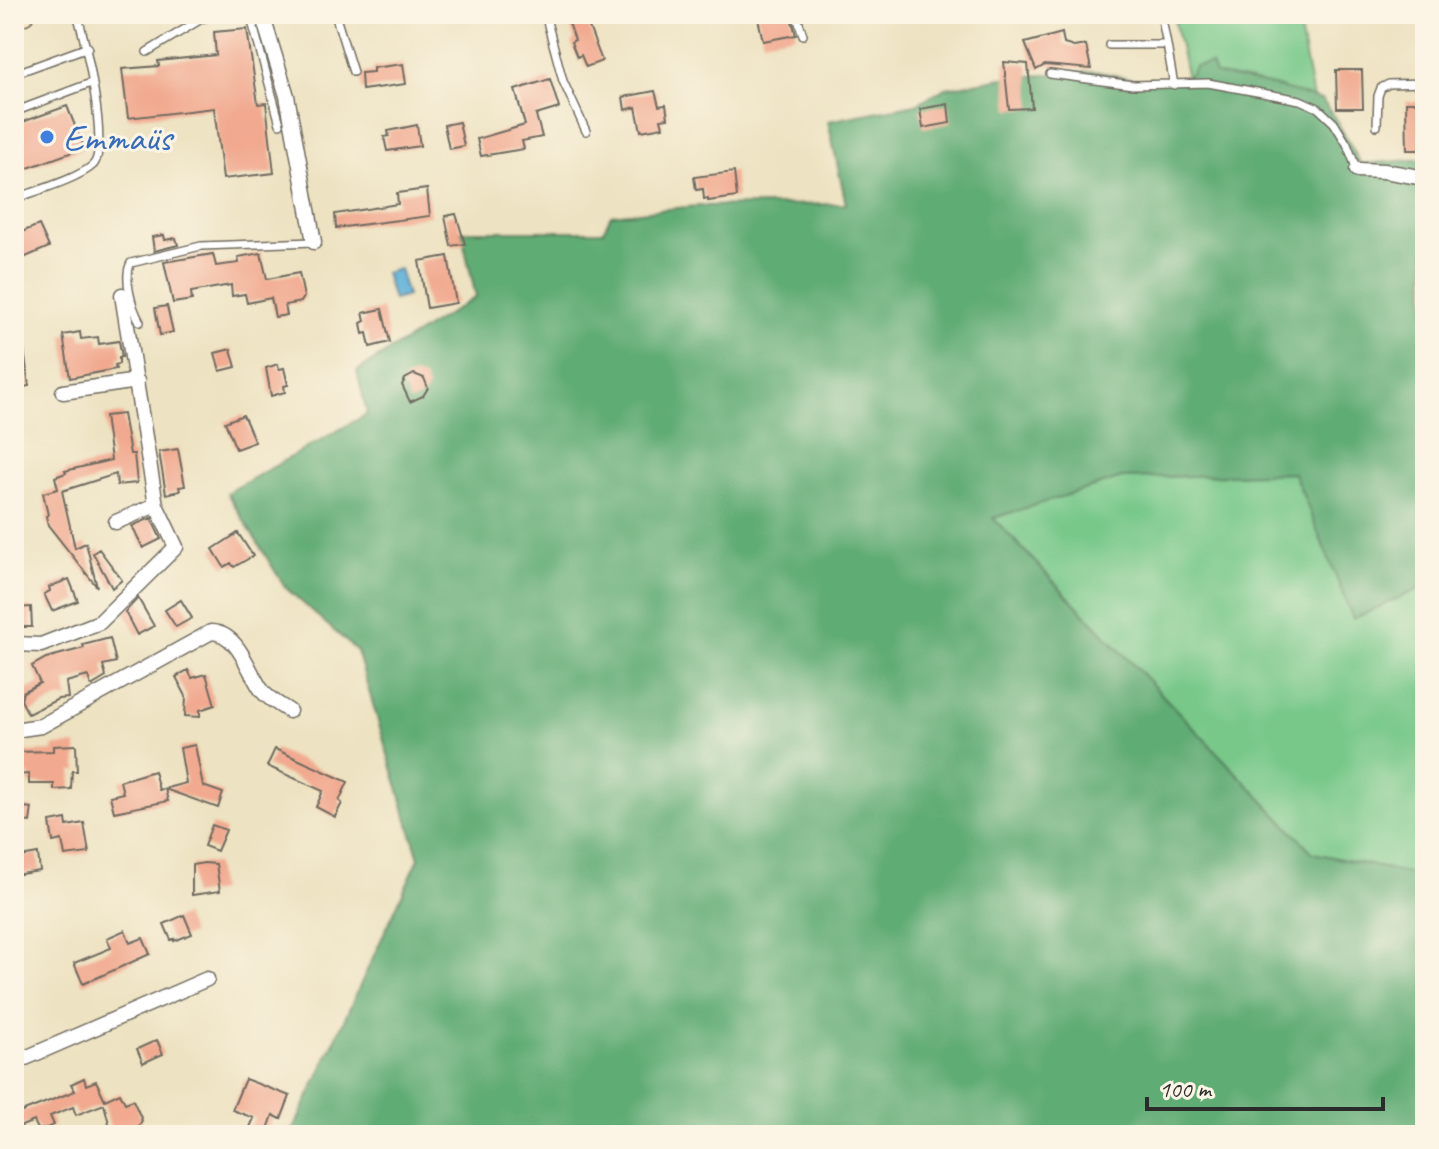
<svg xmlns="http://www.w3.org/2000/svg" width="1439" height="1149" viewBox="0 0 1439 1149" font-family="Caveat,sans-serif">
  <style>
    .green { fill: #77c889; stroke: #517a5a; stroke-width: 2 }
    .forest { fill: #61ac75; stroke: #466c50; stroke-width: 2 }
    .water { fill: #5fb1da; stroke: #456e82; stroke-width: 2 }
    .building { fill: #f1aa90 }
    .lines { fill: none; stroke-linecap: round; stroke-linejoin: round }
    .lane-casing { stroke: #6f6b60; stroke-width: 10 }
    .street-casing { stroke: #6f6b60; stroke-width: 17 }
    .secondary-casing { stroke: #6f6b60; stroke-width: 23 }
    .lane { stroke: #fff; stroke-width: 7 }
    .street { stroke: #fff; stroke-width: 14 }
    .secondary { stroke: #fbe6c4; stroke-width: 20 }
    .shop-dot { fill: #3f7fe0; stroke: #fcf5e5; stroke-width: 3 }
    .labels { text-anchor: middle; stroke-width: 6; stroke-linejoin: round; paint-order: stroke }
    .shop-label { font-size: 38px; fill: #366cbe; stroke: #fcf5e5; text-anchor: start }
  </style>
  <rect width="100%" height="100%" fill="#fcf5e5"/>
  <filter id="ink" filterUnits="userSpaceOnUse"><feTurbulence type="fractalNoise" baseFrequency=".0125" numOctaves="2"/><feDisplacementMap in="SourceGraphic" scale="16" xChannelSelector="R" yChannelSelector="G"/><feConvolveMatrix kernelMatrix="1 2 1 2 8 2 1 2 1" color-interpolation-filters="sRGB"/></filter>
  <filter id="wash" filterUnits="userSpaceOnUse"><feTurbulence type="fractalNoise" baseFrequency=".006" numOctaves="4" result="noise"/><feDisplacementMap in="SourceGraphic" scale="32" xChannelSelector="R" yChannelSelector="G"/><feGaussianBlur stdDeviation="1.8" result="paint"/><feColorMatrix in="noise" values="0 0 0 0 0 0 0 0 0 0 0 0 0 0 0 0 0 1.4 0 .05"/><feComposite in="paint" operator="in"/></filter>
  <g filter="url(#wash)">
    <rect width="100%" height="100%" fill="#ede2c1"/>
    <path class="green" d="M1173,14H1297L1313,98C1271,86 1231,72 1187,78Z
      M1294,473L1353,618L1425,586V877L1313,853L993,518L1122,478Z"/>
    <path class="forest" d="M1211,64L1215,74L1269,85L1322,100L1334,116L1361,164L1425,159V586L1353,619L1294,473L1122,478L993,518L1313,853L1425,877V1135H291L419,858L357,651L285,587L227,493L367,414L357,371L476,297L461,231H603L611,215L697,206L846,204L828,121L916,104L946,88L1003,78L1095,71L1141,81L1187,78L1196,66Z"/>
    <path class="water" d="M399,269L407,296L393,300L385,273Z"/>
    <g id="blocks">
      <path class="building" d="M571,14H584L602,61L586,67L581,55L577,57L571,42L575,40L568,20L573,19Z
        M757,14H790L796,35L763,41Z
        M247,29L258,104L266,103L274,173L223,179L214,108L128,118L122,69L159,66L158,61L216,55L214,32Z
        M1062,33L1064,44L1074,47L1086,45L1091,69L1045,65L1036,70L1025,43Z
        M1004,62L1028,64L1032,108L1009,109Z
        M403,64L406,84L362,90L361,73L373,72V68Z
        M1336,70H1362L1363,108H1337Z
        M550,79L559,108L536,115L542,137L522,141L524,149L481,156L477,139L525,125L515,90Z
        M655,91L659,106L666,105L668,118L661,119L663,127L641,131L636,107L625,110L623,97Z
        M1406,102H1425V150H1407Z
        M948,104L950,123L923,128L920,109Z
        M67,106L84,148L14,173V125Z
        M459,122L464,146L449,149L444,125Z
        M417,125L420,146L387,151L384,137L389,136L388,131Z
        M734,172L737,197L708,201V198L704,199L703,189L696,190L694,177Z
        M427,189L430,216L336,228L335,214L398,204L397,193Z
        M456,214L465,244L451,246L445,216Z
        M39,225L49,247L14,262V235Z
        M164,235L165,240L176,238L178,245L154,251L152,237Z
        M261,253L267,279L299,273L304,297L301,302L285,305L287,315L275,317L271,298L247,303L245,294L232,296L231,285L191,292L192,300L173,303L164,262L213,254L216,266L239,263L238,257Z
        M448,256L456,303L427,308L419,261Z
        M167,306L173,332L160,335L155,308Z
        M382,309L390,342L370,347L367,333L363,334L361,323L365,321L363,313Z
        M80,332L81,339L98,337L99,344L119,341L122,357H119V364L115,365L116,369L70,378L63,335Z
        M22,335L29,386L14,389V336Z
        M231,349L236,367L220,371L215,353Z
        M278,364L279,369L284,368L288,385L284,386L285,392L271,396L266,368Z
        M414,374L424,378L428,388L423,396L410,402L402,385L405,379Z
        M123,414L130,454H134L137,483L117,485L116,474L62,491L75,548L86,543L97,587L48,525L46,516L48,515L43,493L58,489L55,477L66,473L65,471L111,460L105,416Z
        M243,415L255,442L236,449L225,422Z
        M178,449L185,486L179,487L180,491L166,494L159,452Z
        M151,518L161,539L143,548L132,526Z
        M238,533L253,556L234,567L231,563L224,567L213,549Z
        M99,549L122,580L112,588L93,553Z
        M69,579L78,601L52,611L44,594L50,591L49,587Z
        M138,598L154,626L137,635L125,612Z
        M181,600L192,618L176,627L165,610Z
        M31,607L32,627H15L14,608Z
        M110,638L116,662L103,665L106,677L91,686L88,676L66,682L68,698L58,699L28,714L21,700L23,692L40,683L32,666L46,658L84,648L83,645Z
        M188,670L192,678L206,674L215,705L200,710V717L185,716L186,696L176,677Z
        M76,745L77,771H72L71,789L54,790V784H29V774L14,775L16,752L53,751V746Z
        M195,745L203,786L223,793L218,808L165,789L168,801L114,812L110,796L123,793L120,781L154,771L159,790L186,783L180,748Z
        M275,749L348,782L339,801L342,803L335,817L316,807L323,791L267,766Z
        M14,806L32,808L30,822L14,820Z
        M66,819L67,826L84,823L89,853L65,856L62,840L53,842L50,822Z
        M212,825L226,830L217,851L204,846Z
        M38,854L40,871L14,875V858Z
        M204,863L216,864L220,891L192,895V865Z
        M184,915L192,934L174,941V939L171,940L164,924Z
        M125,930L130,943L143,938L150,954L83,984L74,963L111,948L107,938Z
        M157,1040L163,1054L143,1063L137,1049Z
        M84,1078L86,1085L96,1081L105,1100L120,1093L125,1103L133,1100L142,1120L136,1133L112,1135L104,1104L76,1115L73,1107L50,1116L54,1125L39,1131L34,1121L14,1129V1115L75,1091L71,1084Z
        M245,1079L290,1096L281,1119L273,1115L266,1135L248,1132L254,1118L232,1110Z"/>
    </g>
  </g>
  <g filter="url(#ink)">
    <use href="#blocks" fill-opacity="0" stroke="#6f6b60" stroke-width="2"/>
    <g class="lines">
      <g class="lane-casing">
        <path id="lane" d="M250,14L280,124
          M335,14L353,72
          M545,14L563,81L586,131
          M796,14L803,35
          M1161,14L1167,45
          M1109,45H1167L1174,85
          M147,52L203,18L223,14
          M14,74L88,47
          M1050,74L1133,85L1208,83L1300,100L1318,108L1334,123L1347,144L1357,170
          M14,112L91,83
          M1377,126L1378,96L1381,88L1389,84L1425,83
          M14,199C33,192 80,178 93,165C110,149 85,38 77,14
          M140,322C132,308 123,277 131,263L201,246L314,242"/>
      </g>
      <g class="street-casing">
        <path id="street" d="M262,14L287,96L314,242
          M1357,170L1384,171L1425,178
          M63,392L137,381
          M116,522L156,505
          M14,644L41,645L100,622L176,547L156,505L122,295
          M14,730L41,726L211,632C240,633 248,673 263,692C270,700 280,705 289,711
          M14,1063L207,979"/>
      </g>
      <g class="secondary-casing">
        <path id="secondary" d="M14,18L24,14"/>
      </g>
      <use href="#lane" class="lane"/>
      <use href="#street" class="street"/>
      <use href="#secondary" class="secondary"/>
    </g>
  </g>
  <circle class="shop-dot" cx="47" cy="137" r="8"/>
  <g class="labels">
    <g class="shop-label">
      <text x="63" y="150">Emmaüs</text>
    </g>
  </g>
  <rect width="1439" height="1149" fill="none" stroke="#fcf5e5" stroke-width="48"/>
  <path d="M1147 1097v12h236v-12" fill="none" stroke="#2b2b2b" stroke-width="4"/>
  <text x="1159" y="1097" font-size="24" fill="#2b2b2b" stroke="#fcf5e5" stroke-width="6" paint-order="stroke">100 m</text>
</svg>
